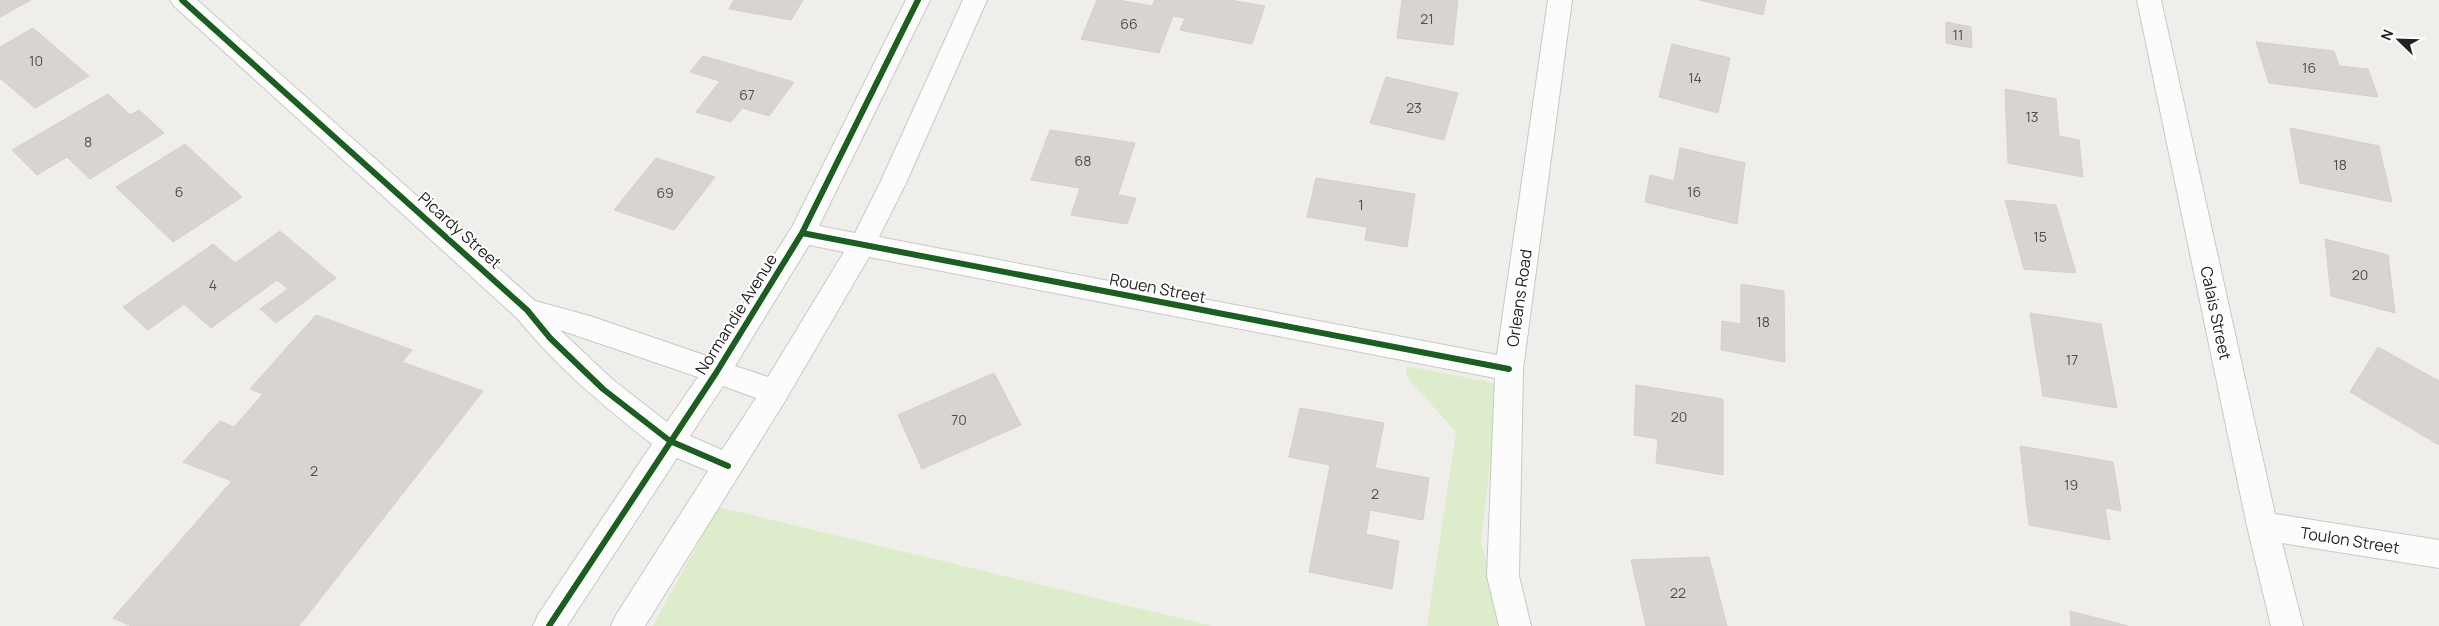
<svg xmlns="http://www.w3.org/2000/svg" width="2439" height="626" viewBox="0 0 2439 626" font-family="Manrope,sans-serif">
  <style>
    .grass { fill: #ddeccb }
    .building { fill: #d7d4d2; stroke: #d3d0cc }
    .lines { fill: none; stroke-linecap: round; stroke-linejoin: round }
    .minor-casing { stroke: #c9c8c7; stroke-width: 2 }
    .minor { fill: #fdfcfc; fill-rule: evenodd }
    .cycleway-casing { stroke: #fff; stroke-width: 9 }
    .cycleway { stroke: #1b5e20; stroke-width: 6 }
    .labels { text-anchor: middle; stroke-width: 4; stroke-linejoin: round; paint-order: stroke }
    .number-label { font-size: 14px; fill: #4f4e4e }
    .street-label { font-size: 16px; fill: #222; stroke: #fff }
  </style>
  <rect width="100%" height="100%" fill="#f0eeeb"/>
  <path class="grass" d="M1406,366L1499,384L1481,543L1507,626H1427L1456,432L1406,376Z
    M718,507L1212,626H653Z"/>
  <path class="building" d="M0,0H31L0,17Z
    M734,0H803L791,20L729,9Z
    M1097,0H1118L1152,6L1155,0H1230L1265,6L1252,44L1180,30L1185,18L1173,16L1159,53L1081,39Z
    M1402,0H1458L1453,45L1397,38Z
    M1699,0H1766L1763,15Z
    M1946,22L1971,27L1972,48L1946,43Z
    M33,28L89,76L35,108L0,78V47Z
    M2256,42L2334,51L2339,66L2368,69L2378,97L2269,83Z
    M1672,44L1730,58L1718,113L1659,97Z
    M703,56L794,82L769,116L742,108L731,122L696,112L720,81L690,72Z
    M1386,77L1458,93L1444,140L1370,123Z
    M2005,89L2056,99L2059,136L2079,140L2083,177L2008,163Z
    M108,94L130,115L139,110L164,133L90,179L67,157L37,175L12,150Z
    M2290,128L2379,146L2392,202L2300,183Z
    M1050,130L1135,143L1118,195L1136,198L1127,224L1071,215L1080,188L1031,180Z
    M185,144L242,197L173,242L116,187Z
    M1680,148L1745,163L1737,224L1645,202L1650,175L1674,181Z
    M656,158L715,177L674,230L614,210Z
    M1316,178L1415,194L1407,247L1365,240L1367,227L1307,217Z
    M2005,200L2056,205L2076,273L2024,269Z
    M280,231L336,278L276,323L260,309L288,289L277,280L211,328L184,304L148,330L123,307L213,244L235,263Z
    M2325,239L2388,255L2395,313L2331,296Z
    M1741,284L1784,291L1785,362L1721,350L1722,321L1741,324Z
    M2030,313L2101,324L2117,408L2043,396Z
    M316,315L412,350L402,362L483,391L299,626H131L113,618L232,481L183,462L220,421L234,427L263,394L250,389Z
    M2378,347L2439,381V445L2350,392Z
    M994,373L1021,425L922,469L898,415Z
    M1636,385L1723,399V475L1656,463L1658,439L1634,435Z
    M1300,408L1384,423L1375,468L1429,478L1423,520L1370,510L1366,534L1399,541L1392,589L1309,572L1330,465L1289,457Z
    M2020,446L2113,462L2121,511L2105,508L2110,540L2029,525Z
    M1709,557L1727,626H1646L1631,560Z
    M2070,611L2128,626H2071Z"/>
  <g class="lines">
    <g class="minor-casing">
      <path id="minor" d="M170,0H197L535,301L590,316L710,357L792,227L906,0H930L819,226L855,233L880,183L963,0H987L906,183L879,237L1497,355L1548,0H1572L1523,369L1519,576L1531,626H1499L1487,576L1495,378L869,257L785,401L645,626H611L616,615L708,471L677,458L567,626H533L538,615L652,444C603,406 557,367 517,318L174,6ZM809,245L844,252L768,377L735,366ZM560,330L698,377L667,422L613,380ZM723,386L756,398L722,450L690,436Z
        M2137,0H2161L2275,514L2439,540V568L2282,543L2303,626H2271L2247,526Z"/>
    </g>
    <use href="#minor" class="minor"/>
    <g class="cycleway-casing">
      <path id="cycleway" d="M182,0L527,310L550,338L603,389L670,441L728,466
        M802,233L1509,369
        M549,626L716,373L802,233L918,0"/>
    </g>
    <use href="#cycleway" class="cycleway"/>
  </g>
  <g class="labels">
    <g class="number-label">
      <text x="1427" y="24">21</text>
      <text x="1129" y="29">66</text>
      <text x="1958" y="40">11</text>
      <text x="36" y="66">10</text>
      <text x="2309" y="73">16</text>
      <text x="1695" y="83">14</text>
      <text x="747" y="100">67</text>
      <text x="1414" y="113">23</text>
      <text x="2032" y="122">13</text>
      <text x="88" y="147">8</text>
      <text x="1083" y="166">68</text>
      <text x="2340" y="170">18</text>
      <text x="179" y="197">6</text>
      <text x="1694" y="197">16</text>
      <text x="665" y="198">69</text>
      <text x="1361" y="210">1</text>
      <text x="2040" y="242">15</text>
      <text x="2360" y="280">20</text>
      <text x="213" y="290">4</text>
      <text x="1763" y="327">18</text>
      <text x="2072" y="365">17</text>
      <text x="1679" y="422">20</text>
      <text x="959" y="425">70</text>
      <text x="314" y="476">2</text>
      <text x="2071" y="490">19</text>
      <text x="1375" y="499">2</text>
      <text x="1678" y="598">22</text>
    </g>
    <g class="street-label">
      <text transform="translate(460 230) rotate(42)" y="6">Picardy Street</text>
      <text transform="translate(1158 288) rotate(11)" y="6">Rouen Street</text>
      <text transform="translate(1519 298) rotate(-82)" y="6">Orleans Road</text>
      <text transform="translate(2216 313) rotate(78)" y="6">Calais Street</text>
      <text transform="translate(736 314) rotate(-58)" y="6">Normandie Avenue</text>
      <text transform="translate(2350 540) rotate(9)" y="6">Toulon Street</text>
    </g>
  </g>
  <g transform="translate(2399 40) rotate(293)" stroke="#ffffff" stroke-width="4" paint-order="stroke">
  <path d="M0-4L9 19L0 12L-9 19Z" fill="#222222"/>
  <text y="-8" font-size="14" font-weight="bold" text-anchor="middle" fill="#222222">N</text>
  </g>
</svg>
